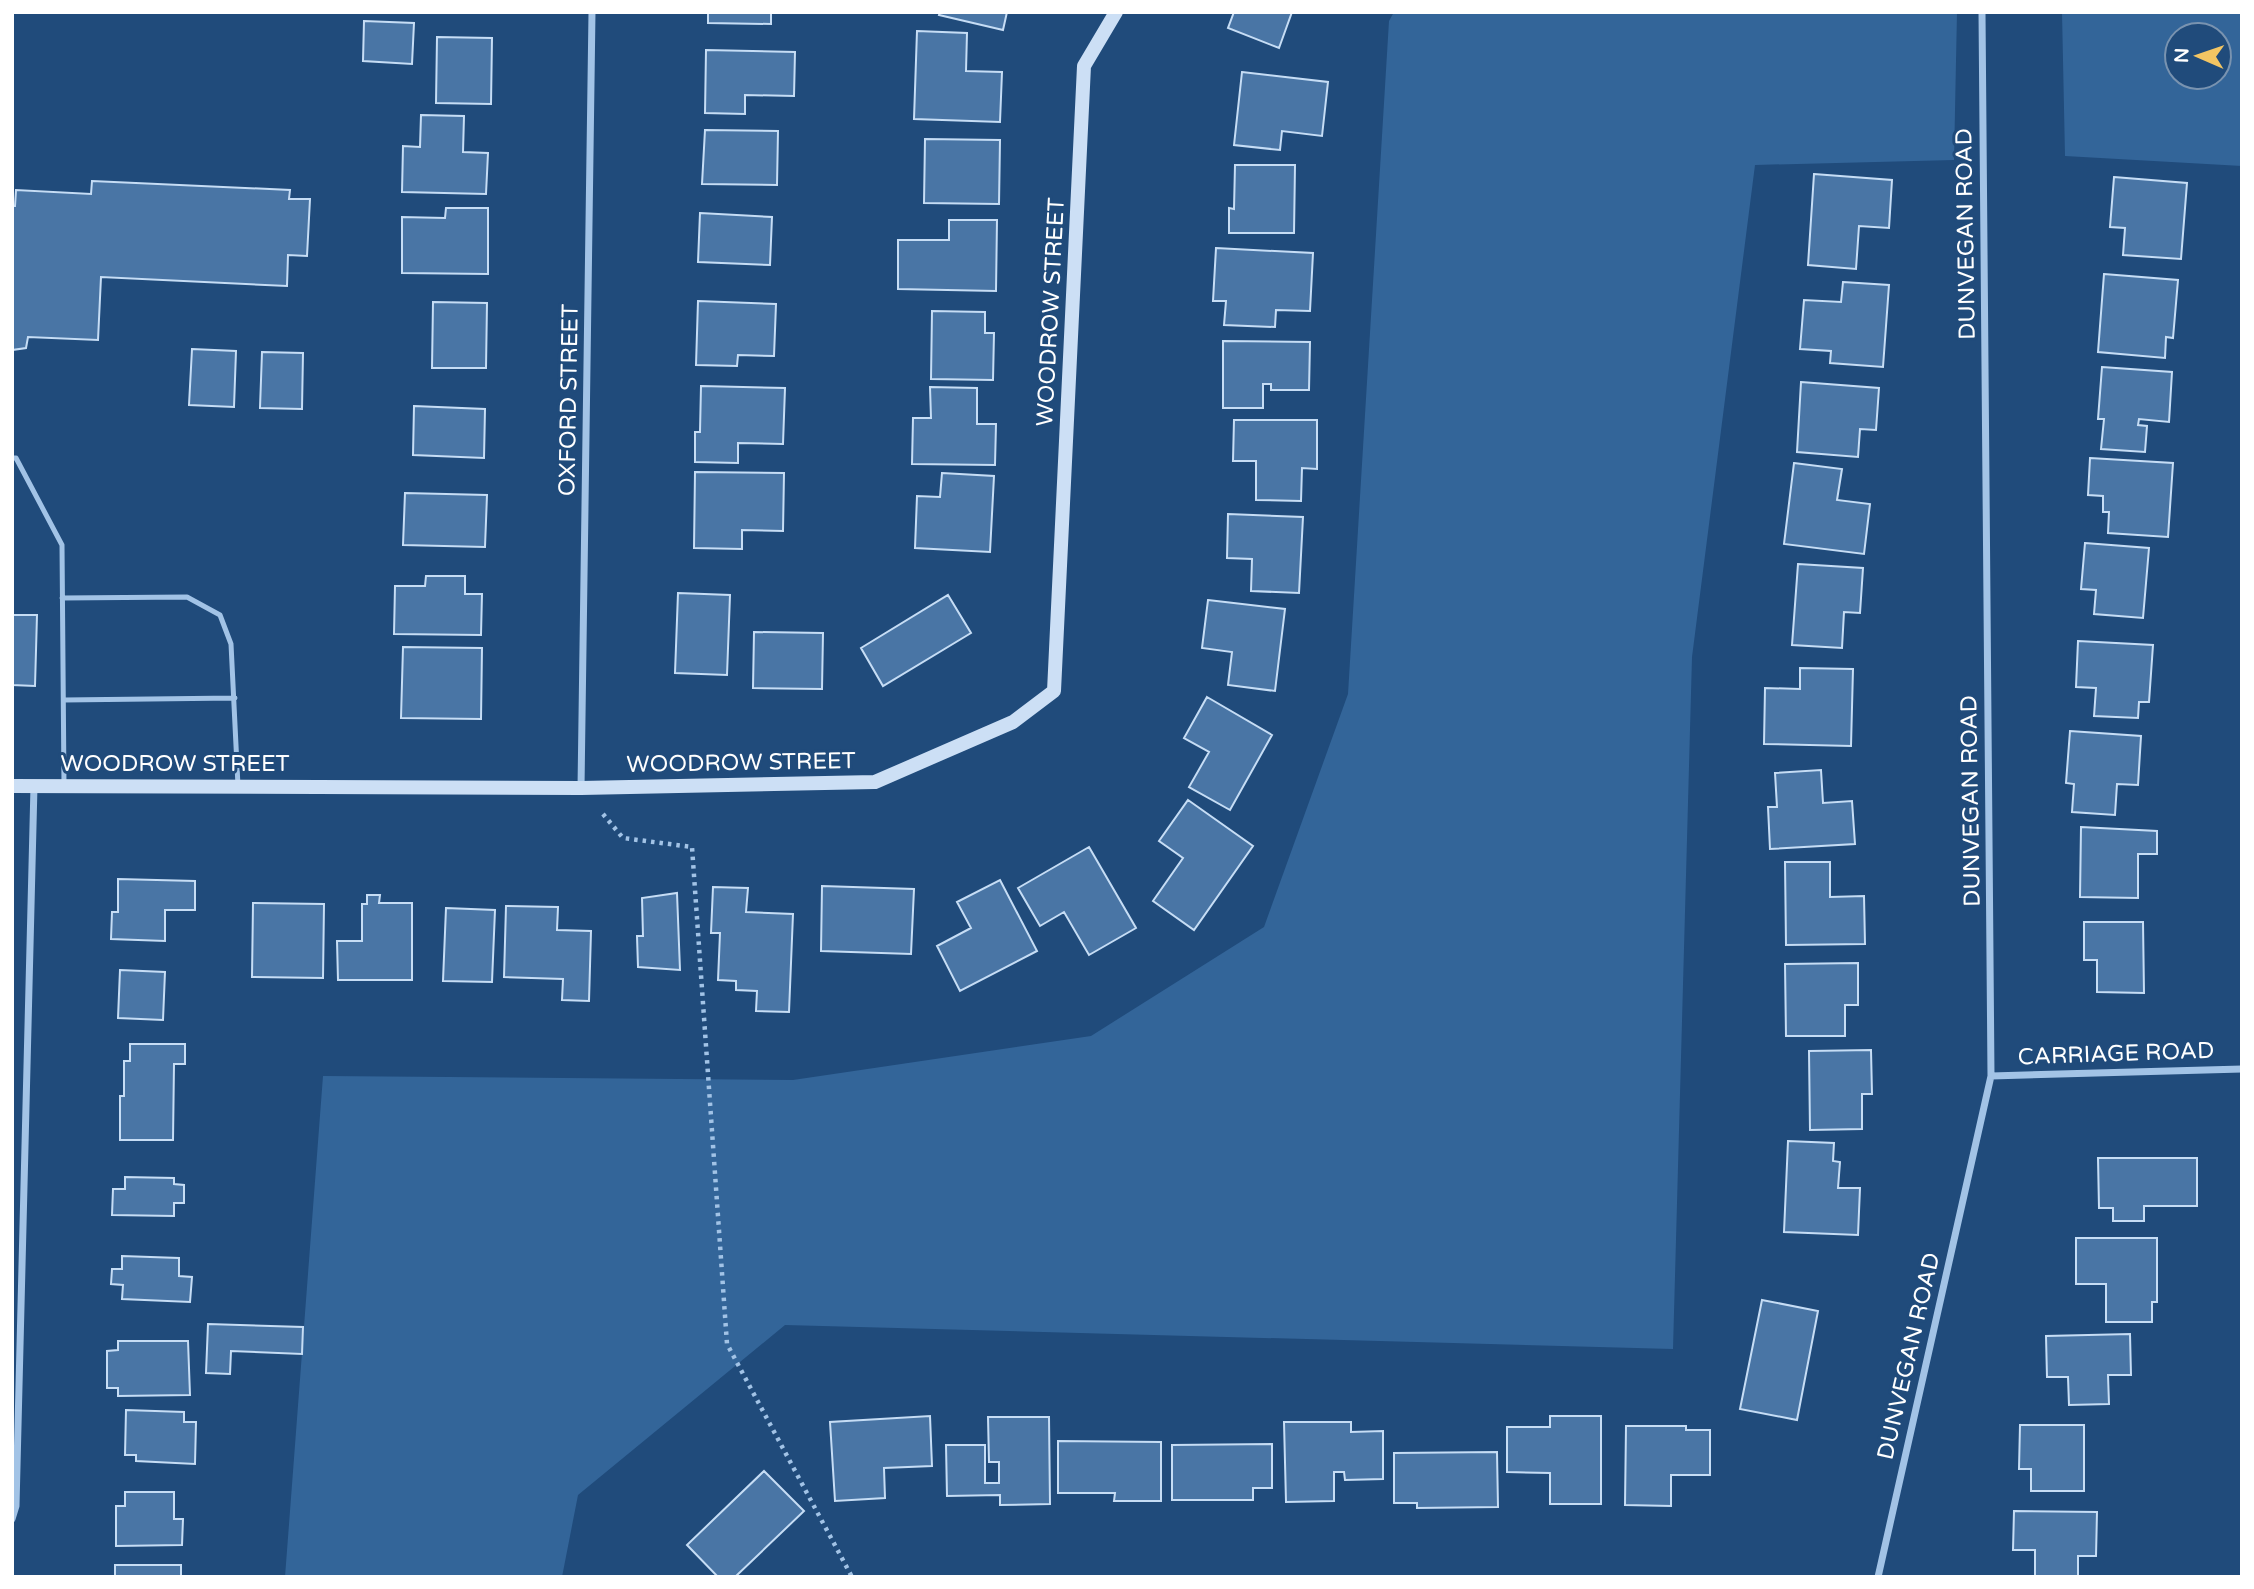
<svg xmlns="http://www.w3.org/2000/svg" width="2254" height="1589" viewBox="0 0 2254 1589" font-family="'Varela Round',sans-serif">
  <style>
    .green { fill: #336599; fill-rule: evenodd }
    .building { fill: #4975a5; stroke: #c6ddf5; stroke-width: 2 }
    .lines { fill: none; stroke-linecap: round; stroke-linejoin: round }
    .path { stroke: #a2c3e6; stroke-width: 4.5; stroke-dasharray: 3.5 5; stroke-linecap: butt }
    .lane { stroke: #a2c3e6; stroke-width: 5 }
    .street { stroke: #a2c3e6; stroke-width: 7 }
    .secondary { stroke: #ccdff5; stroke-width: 14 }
    .labels { text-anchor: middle; stroke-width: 6; stroke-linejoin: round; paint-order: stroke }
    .street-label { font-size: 23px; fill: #fff; stroke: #204b7b }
  </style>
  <rect width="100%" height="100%" fill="#204b7b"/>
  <path class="green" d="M1394,12H1957L1954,160L1755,165L1692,657L1673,1349L785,1325L578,1495L562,1577H285L323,1076L793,1080L1091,1036L1264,927L1348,694L1389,21Z
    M2062,12H2242V166L2065,156ZM2177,35H2219V77H2177Z"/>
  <path class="building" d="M708,12H771V24L708,23Z
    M940,12H1007L1003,30L939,15Z
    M1234,12H1292L1279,48L1228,28Z
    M364,21L414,23L412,64L363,61Z
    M917,31L967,33L966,71L1002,72L1000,122L914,119Z
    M437,37L492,38L491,104L436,103Z
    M706,50L795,52L794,96L745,95V114L705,113Z
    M1242,72L1328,82L1322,136L1282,131L1280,150L1234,145Z
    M421,115L464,116L463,152L488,153L486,194L402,192L403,146L420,147Z
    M705,130L778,131L777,185L702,184Z
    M925,139L1000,140L999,204L924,203Z
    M1235,165H1295L1294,233H1229V208L1234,209Z
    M1814,174L1892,180L1889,228L1859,226L1856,269L1808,265Z
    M2114,177L2187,183L2181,259L2123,255L2125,228L2110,227Z
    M92,181L290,190L289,199H310L307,256L288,255L287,286L101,277L98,340L28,337L26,348L12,350V206H15L16,190L91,194Z
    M446,208H488V274L402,273V217L445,218Z
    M700,213L772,217L770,265L698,262Z
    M949,220H997L996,291L898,289V240H949Z
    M1216,248L1313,253L1310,311L1276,310L1275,327L1224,325L1226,301H1213Z
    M2104,274L2178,280L2173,338L2166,337L2165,358L2098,352Z
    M1843,282L1889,285L1883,367L1830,363L1831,351L1800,349L1804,300L1841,302Z
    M698,301L776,304L774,356L738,355L737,366L696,365Z
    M433,302L487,303L486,368H432Z
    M932,311L985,312V333H994L993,380L931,379Z
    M1223,341L1310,342L1309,390H1271V384H1263V408H1223Z
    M192,349L236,351L234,407L189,405Z
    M262,352L303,353L302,409L260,408Z
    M2102,367L2172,372L2169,422L2139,419L2138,425L2147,426L2145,452L2101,449L2104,419H2098Z
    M1801,382L1879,388L1876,430L1860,429L1858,457L1797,452Z
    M701,386L785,388L783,444L738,443V463L695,462V432H700Z
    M930,387L977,388V424H996L995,465L912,464L913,418H931Z
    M414,406L485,409L484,458L413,455Z
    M1234,420H1317V469L1302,468L1301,501L1256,500V461H1233Z
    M2090,458L2173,463L2168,537L2108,533L2109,512H2103V496L2088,495Z
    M1794,463L1842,469L1837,500L1870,504L1864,554L1784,544Z
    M695,472L784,473L783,531L742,530V549L694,548Z
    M942,473L994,476L990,552L915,548L917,496L940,497Z
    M405,493L487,495L485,547L403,545Z
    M1228,514L1303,517L1299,593L1251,591L1252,559L1227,558Z
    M2085,543L2149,548L2143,618L2094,614L2096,590L2081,589Z
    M1798,564L1863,568L1860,613L1844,612L1842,648L1792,645Z
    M426,576H465V594H482L481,635L394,634L395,586H425Z
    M678,593L730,595L727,675L675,673Z
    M948,595L971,633L883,686L861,648Z
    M1208,600L1285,609L1275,691L1228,685L1232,652L1202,648Z
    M12,615H37L35,686L12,685Z
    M754,632L823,633L822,689L753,688Z
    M2078,641L2153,645L2149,702H2139L2138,718L2094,716L2096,688L2076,687Z
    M403,647L482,648L481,719L401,718Z
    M1800,668L1853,669L1851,746L1764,744L1765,688L1800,689Z
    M1207,697L1272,735L1230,810L1189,787L1209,752L1184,738Z
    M2070,731L2141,736L2138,785L2117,784L2115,815L2072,812L2074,784L2066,783Z
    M1821,770L1823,803L1852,801L1855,844L1770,849L1768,807H1777L1775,773Z
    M1188,800L1253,846L1194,930L1153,901L1183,858L1159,841Z
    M2081,827L2157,831V854H2138V898L2080,897Z
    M1089,847L1136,928L1089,955L1064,912L1040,926L1018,888Z
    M1785,862H1830V897L1864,896L1865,944L1786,945Z
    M118,879L195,881V910H165V941L111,939L112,912H118Z
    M1000,880L1037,951L960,991L937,946L971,928L957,902Z
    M822,886L914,889L911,954L821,951Z
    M713,887L748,888L746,912L793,914L789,1012L756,1011L757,991L736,990V981L718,980L720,933H711Z
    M677,893L680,970L638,967L637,936H643L642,898Z
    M367,895H380L379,903H412V980H338L337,941H362V904H367Z
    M253,903L324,904L323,978L252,977Z
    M506,906L558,907L557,930L591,931L589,1001L562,1000L563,979L504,977Z
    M446,908L495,910L492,982L443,981Z
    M2084,922H2143L2144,993L2097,992V960H2084Z
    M1858,963V1005H1845V1036H1786L1785,964Z
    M120,970L165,972L163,1020L118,1018Z
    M130,1044H185V1064H174L173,1140H120V1096H124V1061H130Z
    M1871,1050L1872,1094H1862V1129L1810,1130L1809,1051Z
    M1788,1141L1834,1143L1833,1161L1840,1162L1838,1188H1860L1858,1235L1784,1232Z
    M2098,1158H2197V1206H2144V1221H2113V1208H2099Z
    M125,1177L174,1178V1184L184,1185V1203H174V1216L112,1215L113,1189H125Z
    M2076,1238H2157V1302H2152V1322H2106V1284H2076Z
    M122,1256L179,1258V1276L192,1277L190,1302L122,1299L123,1285L111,1284L112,1269H122Z
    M1762,1300L1818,1311L1797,1420L1740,1409Z
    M208,1324L303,1327L302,1354L231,1351L230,1374L206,1373Z
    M2130,1334L2131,1375H2108L2109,1404L2069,1405L2068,1377H2047L2046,1336Z
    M118,1341H188L190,1395L118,1396V1388H107V1351L118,1350Z
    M126,1410L184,1412V1422H196L195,1464L136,1461V1455H125Z
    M930,1416L932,1466L884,1468L885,1498L835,1501L830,1422Z
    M1550,1416H1601V1504H1550V1473L1507,1472V1427H1550Z
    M988,1417H1049L1050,1504L1000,1505V1495L947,1496L946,1445H985V1483H999V1462H989Z
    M1284,1422H1351V1432L1383,1431V1479L1345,1480L1344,1472H1334V1501L1286,1502Z
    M2020,1425H2084V1491H2031V1469H2019Z
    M1626,1426H1686V1430H1710V1475H1671V1506L1625,1505Z
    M1058,1441L1161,1442V1501H1114L1115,1493H1058Z
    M1272,1444V1488H1253V1500H1172V1445Z
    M1497,1452L1498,1507L1417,1508V1503H1394V1453Z
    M764,1471L804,1511L735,1577H718L687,1545Z
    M125,1492H174V1519H183L182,1545L116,1546V1506H125Z
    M2014,1511L2097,1512L2096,1556H2078V1577H2035V1550H2013Z
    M115,1565H181V1577H115Z"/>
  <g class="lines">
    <path class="path" d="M603,814L623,838L692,847L727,1344L852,1577"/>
    <path class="lane" d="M12,458H16L62,545L64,785
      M62,598L187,597L220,615L231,644L238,786
      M64,700L235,698"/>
    <path class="street" d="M581,788L592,12
      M1991,1076L2242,1069
      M12,1519L16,1506L34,786
      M1878,1577L1991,1076L1982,12"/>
    <path class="secondary" d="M12,786L581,788L875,782L1013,722L1054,691L1084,66L1116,12"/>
  </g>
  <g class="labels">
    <g class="street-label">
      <text transform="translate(1965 234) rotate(-91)" y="8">DUNVEGAN ROAD</text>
      <text transform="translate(1050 312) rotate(-87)" y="8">WOODROW STREET</text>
      <text transform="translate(568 400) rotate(-89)" y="8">OXFORD STREET</text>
      <text transform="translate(741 762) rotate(-1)" y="8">WOODROW STREET</text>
      <text x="175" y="771">WOODROW STREET</text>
      <text transform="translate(1970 801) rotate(-91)" y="8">DUNVEGAN ROAD</text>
      <text transform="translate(2116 1053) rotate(-2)" y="8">CARRIAGE ROAD</text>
      <text transform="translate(1908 1356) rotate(-77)" y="8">DUNVEGAN ROAD</text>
    </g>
  </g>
  <rect width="2254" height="1589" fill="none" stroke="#ffffff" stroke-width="28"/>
  <g transform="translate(2198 56) rotate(272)"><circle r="33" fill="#204b7b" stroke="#7993b0" stroke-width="2"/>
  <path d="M0-5L12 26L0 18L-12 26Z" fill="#f3c563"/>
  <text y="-10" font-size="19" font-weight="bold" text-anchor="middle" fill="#ffffff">N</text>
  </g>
</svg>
